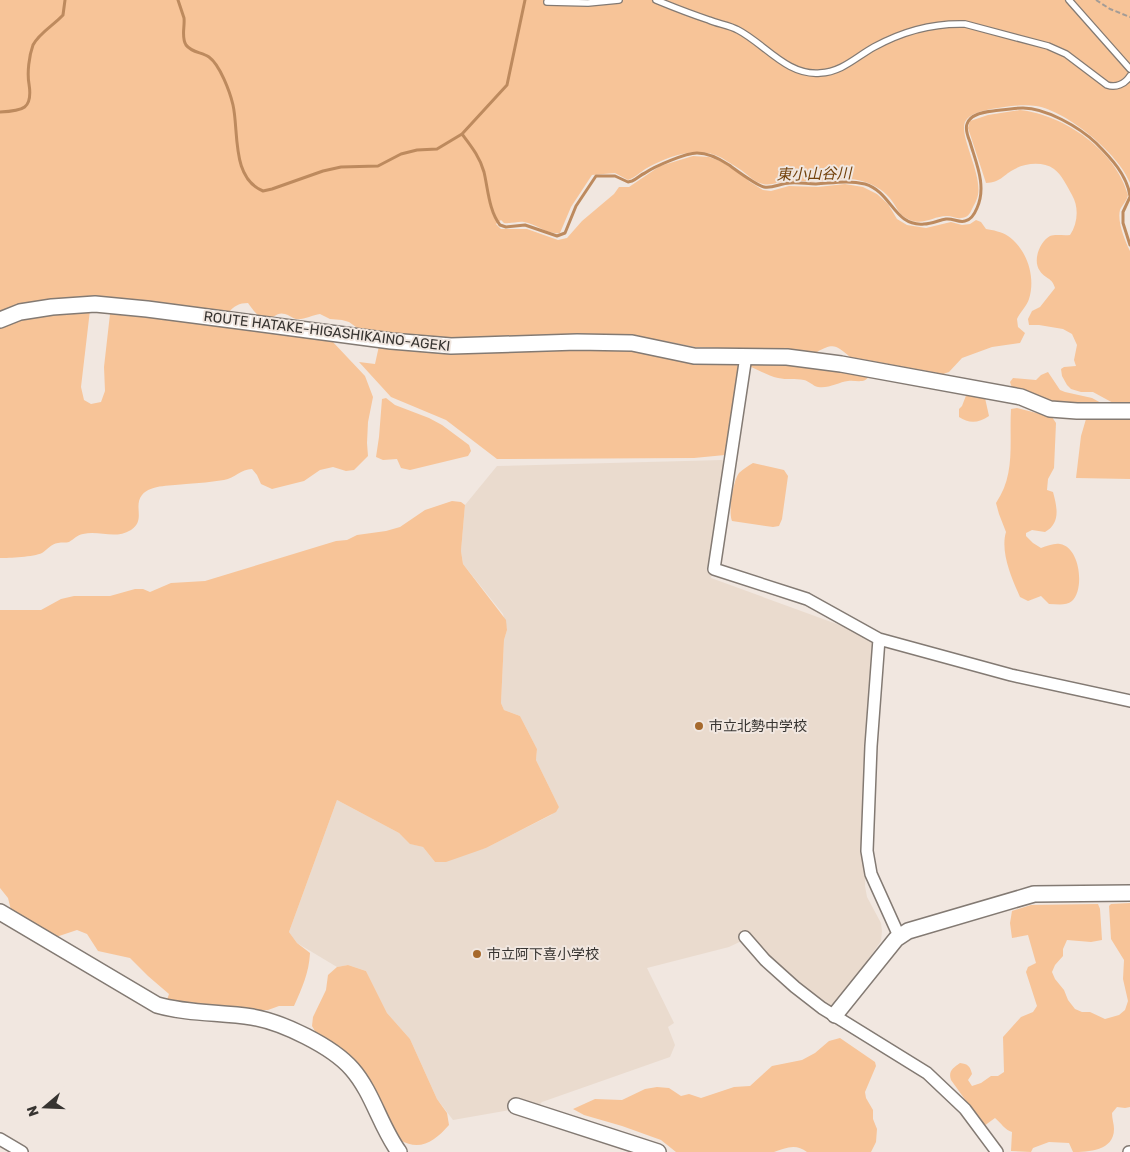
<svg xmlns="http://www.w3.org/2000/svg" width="1130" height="1152" viewBox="0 0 1130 1152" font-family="Rubik,'Noto Sans JP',sans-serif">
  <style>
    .built { fill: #eadbce }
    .green { fill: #f7c498 }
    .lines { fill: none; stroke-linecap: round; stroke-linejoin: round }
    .stream { stroke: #bd8a5e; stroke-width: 3 }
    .lane-casing { stroke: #837a73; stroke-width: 8 }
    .street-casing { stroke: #837a73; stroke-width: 14 }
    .secondary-casing { stroke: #837a73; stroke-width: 18 }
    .path { stroke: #a39c96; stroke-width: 2; stroke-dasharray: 5 2.5; stroke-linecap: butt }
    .lane { stroke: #fff; stroke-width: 5.5 }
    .street { stroke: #fff; stroke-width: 11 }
    .secondary { stroke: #fff; stroke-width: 15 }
    .poi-dot { fill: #a6692d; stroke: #f1e7e0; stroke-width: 2 }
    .labels { text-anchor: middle; stroke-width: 4; stroke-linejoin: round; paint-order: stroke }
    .street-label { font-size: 14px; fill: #373431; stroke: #f1e7e0 }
    .poi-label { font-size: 14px; fill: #373431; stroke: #f1e7e0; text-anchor: start }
    .water-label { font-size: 15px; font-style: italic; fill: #73420c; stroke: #f1e7e0 }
  </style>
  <rect width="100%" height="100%" fill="#f1e7e0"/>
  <path class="built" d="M722,460L727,463L711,578L867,635L872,638L875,644L865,886L867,897L881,923L882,931L881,941L835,1008L830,1010L771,972L748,938L729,947L647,968L674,1023L668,1027L675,1045L670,1057L542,1102L538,1106L520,1099L508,1103L510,1110L453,1120L437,1099L410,1039L387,1013L366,971L348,965L337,967L297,943L289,932L337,800L399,833L411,844L423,847L435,862L486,848L551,815L559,807L536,760L537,749L520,716L504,710L501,703L504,640L507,630L503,614L463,564L461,551L465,505L497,466Z"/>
  <path class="green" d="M0,0H1130V183C1119,154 1067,111 1036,106C1021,104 1006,107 991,109C983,111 969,113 965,122C959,136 982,173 978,195C977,200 974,205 972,209C970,214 967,218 961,218C956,219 952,216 947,216C931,216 921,229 903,216C898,212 896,206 892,201C886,192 875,185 865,182C848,176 833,180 816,181C806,182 796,180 786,181C779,182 770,186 763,184C754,182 748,175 741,170C735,166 728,162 722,158C699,145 668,156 647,168C640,172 636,177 628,180L615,173L592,175L571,207L560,233C548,235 536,224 524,222C518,221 511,224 504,223L501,220L496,224L501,229H527L558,240L567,238L582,221L614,194L619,187H629L660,166L693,156L709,157L720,161L741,174L750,182L763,190L771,191L789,186L818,187L845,184L863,187L877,194L888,204L897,219L907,225L926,228L951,222L962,225L970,224L976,220L981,222L986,229C993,230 1002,232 1008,236C1027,249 1036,277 1029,299C1027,306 1020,312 1017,319L1018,327L1025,333L1020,343L992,347L962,358L949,372L943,374L850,357C837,346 834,342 817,352L695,347L659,340L624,336L455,339L363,332L349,322L342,320L330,319L320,314C312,315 304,320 296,319C292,318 289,315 285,314C278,312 276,316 270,318C260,321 253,310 248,303C239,303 234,306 228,313L95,297L55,299L23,305L0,312Z
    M1020,110C1065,115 1116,151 1128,195C1127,201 1122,205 1120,210C1117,222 1125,241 1130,251V404H1115L1093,392H1081L1071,389L1067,385L1062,376L1061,369L1064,367L1076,366L1074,360L1077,345L1072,334L1063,329L1039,325H1029L1028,319L1032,311L1040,307L1055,288C1052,277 1045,279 1040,271C1032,261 1040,241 1050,236C1056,234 1063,236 1070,235C1078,223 1079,207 1072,195C1067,186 1062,175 1054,169C1043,161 1024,163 1013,170C1002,176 1001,182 986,183L968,128L970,121L988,115Z
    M90,310L81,387L84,400L91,404L101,402L105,391L104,367L110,314L117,312L331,340L365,376L373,397L368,422L367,443L368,456L354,470L346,471L333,467L320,470L304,481L272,489L261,484L257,475L252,469C241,469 235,478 224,480C212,482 199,483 186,484C173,486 151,484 142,495C133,506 146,520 131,530C114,540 100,530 83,534C77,535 74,539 69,542C66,543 62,542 58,543C51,544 47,550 42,553C34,557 9,558 0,558V325C28,314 60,312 90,310Z
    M379,346L408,350L453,352L567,348L633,349L736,362L740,370L729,449L725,455L694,458L497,459L446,420L391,397L359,362L375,364Z
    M756,361L864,374L869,376C865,384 856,380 848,381C839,382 828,389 818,387C813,386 809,381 804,380C795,378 787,380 778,378C768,376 759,370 749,366L751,364Z
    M1048,372L1060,390L1065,392L1092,398L1103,404L1055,403L1013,391L1010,382L1013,378L1036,380L1041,375Z
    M967,393L985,398L989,416C979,423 969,424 959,417V409L962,406Z
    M386,398L395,405L429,418L442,425L469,445L471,451L468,456L410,470L401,468L397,459L383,460L376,457L379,437L382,399Z
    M1017,408L1052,417L1056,423L1054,468L1048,479L1047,490L1053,492C1057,507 1061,523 1045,532L1032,530L1026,533V536L1033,543L1041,548C1047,546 1054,543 1060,544C1080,547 1085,589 1072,601C1066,606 1057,604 1049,604L1041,596L1028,601L1020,597C1012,579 1000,552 1006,532L999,514L996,503C1016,474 1009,442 1011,409Z
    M1086,419L1130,420V479L1076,478L1081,436Z
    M753,463L784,470L788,476L782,519L779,526L773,527L732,521C728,512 733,481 739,473C743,469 748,466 753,463Z
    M452,501L461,502L465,505L461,551L463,564L506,620L507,630L504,640L501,703L504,710L520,716L537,749L536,760L559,807L556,812L486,848L446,862H435L423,847L410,844L399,833L337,800L289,932L297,943L310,953C309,973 302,988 294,1006H279L268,1010H244L167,1000L169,994L148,976L130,958L98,951L87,934L77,930L56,937L11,910L8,898L0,888V610H41L61,599L74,596H110L135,589H143L150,592L171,583L205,581L336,541L347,540L357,535L386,531L400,527L425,510Z
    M1130,903V1107L1125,1108L1117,1107L1112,1113C1112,1119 1114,1124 1114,1129C1114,1151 1088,1152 1073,1152L1069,1143L1049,1142L1033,1148L1031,1152L1011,1151L1012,1132C1005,1130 1001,1123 995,1118L984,1126L951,1080C948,1071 953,1068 960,1063C968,1064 970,1066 972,1074L968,1080L972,1086L981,1083L991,1076H998L1004,1072L1003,1037L1021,1017L1033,1012L1037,1006L1026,972L1028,967L1036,963L1028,935L1012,938L1010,923L1012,911L1031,905L1098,904L1100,909L1102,940L1091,942L1067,940L1063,949V956L1055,965L1052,972L1055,979L1064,990L1068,1000L1075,1009L1082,1012H1090L1105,1019L1119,1015L1125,1010L1128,1001L1123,979L1124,960L1111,939L1109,906L1111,904Z
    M348,965L366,971L387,1013L410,1039L437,1099L447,1113L449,1125C435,1141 420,1152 400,1140L334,1046L316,1033L312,1026L313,1017L326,990L328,975L337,967Z
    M840,1038L875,1062L876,1066L865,1092L866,1098L873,1110V1119L877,1129L876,1142L871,1152H807C796,1143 785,1148 774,1152H676L661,1140L622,1126L584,1115L573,1109L595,1099L622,1100L645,1089L657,1087L669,1088L681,1096L689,1094L701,1098L734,1087L750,1086L772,1066L802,1060L815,1053L829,1041Z"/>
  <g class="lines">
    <path class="stream" d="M178,0C180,6 182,12 184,18C185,27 181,37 186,45C192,53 202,52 209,57C220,65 230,92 233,105C239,131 231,178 263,191L272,189L323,171L341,167L378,166L401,154L417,150L437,149L462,134C471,146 480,157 484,172C488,189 489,211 500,225L506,227L525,225L557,236L565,233L576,206L596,176H615L628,182L632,181C637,179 640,175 645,173C655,166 686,153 697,153C709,153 720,159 729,165C736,170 756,185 764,187C772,189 781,183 790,183C798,182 807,184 816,184C833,183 848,180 865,184C892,192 894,227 924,224C932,224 939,220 946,219C953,218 959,223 965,221C971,220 975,213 977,208C987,186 976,163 970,142C968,137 965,129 967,124C970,114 984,112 993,111C1002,110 1013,108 1023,108C1046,108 1079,127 1096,143C1111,158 1127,175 1130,196
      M0,112C23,111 33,109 29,84C27,73 29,56 33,45C39,33 54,25 63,15L65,0
      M462,134L507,85L525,0
      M1130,197L1123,212V223L1130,245"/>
    <g class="lane-casing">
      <path id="lane" d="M656,0C673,7 691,14 709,20C718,24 729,25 738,30C765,44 787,76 820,73C842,72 856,57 874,47C903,31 933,23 965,24L1048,46L1066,54L1107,85C1116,88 1125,84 1130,76
        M1069,0L1130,69
        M547,2L588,3L619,0"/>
    </g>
    <g class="street-casing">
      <path id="street" d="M746,356L714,569L807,599L879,639L1011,675L1130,701
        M879,639L871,746L867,851L871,874L899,936
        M745,937L765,960L795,987L822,1008L927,1073L965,1109L997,1152
        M0,1139L22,1152
        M1129,1152H1130"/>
    </g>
    <g class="secondary-casing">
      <path id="secondary" d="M0,320L20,312L52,307L95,304L147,309L391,341L451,346L577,342L632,343L694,356L787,357L841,364L1021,397L1050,409L1077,411H1130
        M0,912L157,1005C188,1014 220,1012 252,1017C282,1022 332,1046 352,1069C373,1093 380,1126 399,1152
        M835,1015L896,939L908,931L1034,894L1130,893
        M516,1106L658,1152"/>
    </g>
    <path class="path" d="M1096,0L1110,9L1130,17"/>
    <use href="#lane" class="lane"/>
    <use href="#street" class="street"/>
    <use href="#secondary" class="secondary"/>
  </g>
  <g class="poi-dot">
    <circle cx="699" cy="726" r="5"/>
    <circle cx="477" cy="954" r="5"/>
  </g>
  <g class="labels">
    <g class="street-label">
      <text transform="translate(327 331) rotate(7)" y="5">ROUTE HATAKE-HIGASHIKAINO-AGEKI</text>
    </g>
    <g class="poi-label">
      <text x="709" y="731">市立北勢中学校</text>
      <text x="487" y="959">市立阿下喜小学校</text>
    </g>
    <g class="water-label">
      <text transform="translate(814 174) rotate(-1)" y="5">東小山谷川</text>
    </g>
  </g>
  <g transform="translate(45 1107) rotate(251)" stroke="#f1e7e0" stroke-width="4" paint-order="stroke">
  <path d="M0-4L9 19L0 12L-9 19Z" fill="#373431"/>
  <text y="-8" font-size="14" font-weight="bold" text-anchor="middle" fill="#373431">N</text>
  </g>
</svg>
